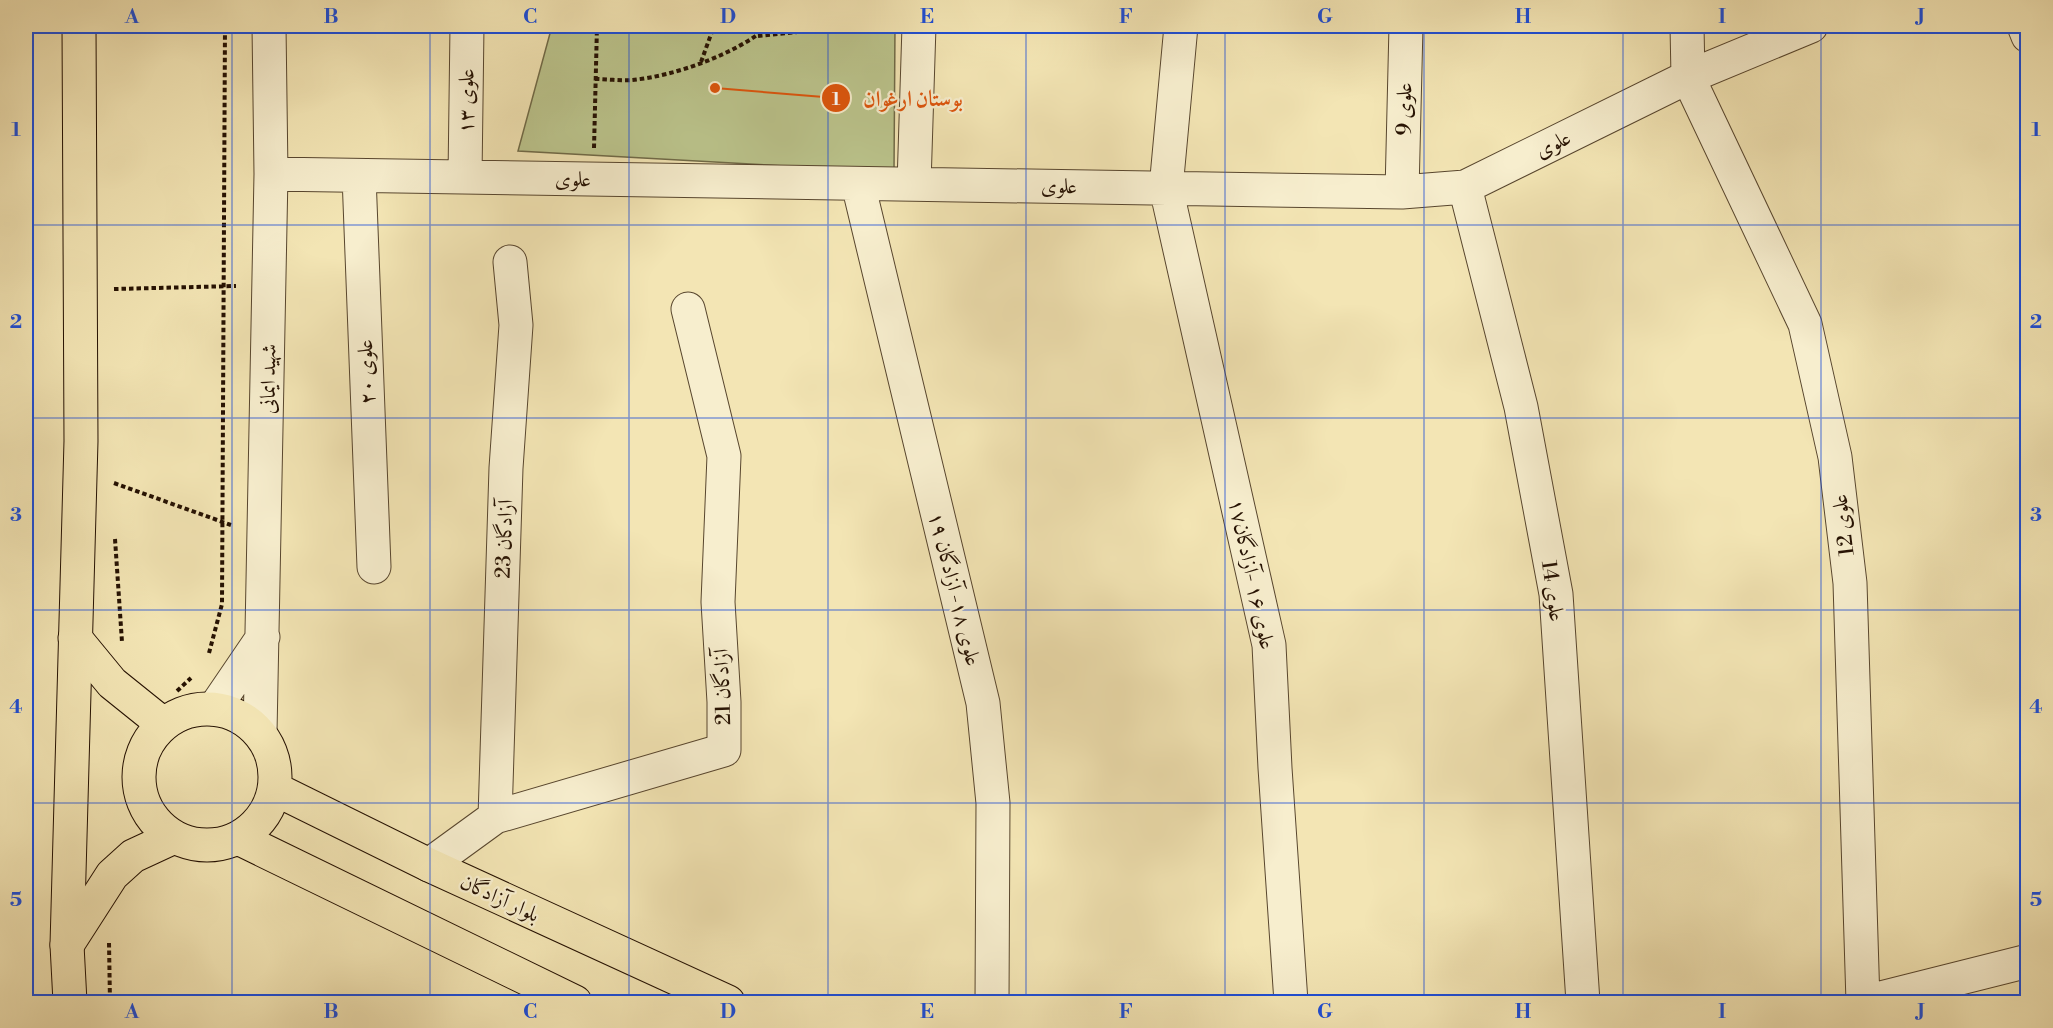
<svg xmlns="http://www.w3.org/2000/svg" width="2053" height="1028" viewBox="0 0 2053 1028" font-family="'Libre Bodoni',Amiri,serif">
  <style>
    .green { fill: #bbc48c; stroke: #706a47; stroke-width: 1.5 }
    .lines { fill: none; stroke-linecap: round; stroke-linejoin: round }
    .minor-casing { stroke: #58462e; stroke-width: 35 }
    .major-casing { stroke: #251102; stroke-width: 35 }
    .highway-casing { stroke: #251102; stroke-width: 35 }
    .path { stroke: #251102; stroke-width: 4; stroke-dasharray: 4.5 3; stroke-linecap: butt }
    .minor { stroke: #f7eece; stroke-width: 33 }
    .major { stroke: #f3e5b4; stroke-width: 33 }
    .highway { stroke: #f3e5b4; stroke-width: 33 }
    .grid { fill: none; stroke: #1d4ed8; stroke-width: 1.5; stroke-opacity: 0.55 }
    .labels { text-anchor: middle; stroke-width: 4.5; stroke-linejoin: round; paint-order: stroke }
    .street-label { font-size: 21px; fill: #251102; stroke: #f7eece }
    .leader { fill: none; stroke: #de550c; stroke-width: 2 }
    .callout-dot { fill: #de550c; stroke: #f7eece; stroke-width: 2 }
    .mark-label { font-size: 18px; text-anchor: middle; font-weight: bold; fill: #fff }
    .callout-label { font-size: 22px; text-anchor: middle; font-weight: bold; fill: #de550c; stroke: #f7eece; stroke-width: 4.5; stroke-linejoin: round; paint-order: stroke }
    .neatline { fill: none; stroke: #1d4ed8; stroke-width: 2 }
    .grid-label { font-size: 20px; text-anchor: middle; font-weight: bold; fill: #1d4ed8 }
  </style>
  <rect width="100%" height="100%" fill="#f3e5b4"/>
  <filter id="stains"><feTurbulence type="fractalNoise" baseFrequency=".00333" numOctaves="4"/><feColorMatrix values="0 0 0 0 .2 0 0 0 0 .09 0 0 0 0 .02 0 0 0 .5 -.17"/></filter>
  <radialGradient id="worn" r=".72"><stop offset=".6" stop-color="#630" stop-opacity="0"/><stop offset="1" stop-color="#630" stop-opacity=".3"/></radialGradient>
  <path class="green" d="M552,26H895L894,172L518,151Z"/>
  <g class="lines">
    <g class="minor-casing">
      <path id="minor" d="M1181,26L1166,188L1269,645L1275,768L1291,1002
        M1687,26L1688,77L1805,324L1835,457L1850,583L1863,1002
        M2024,26L2028,36
        M271,174L1402,192L1465,187L1688,77L1811,26
        M359,176L374,567
        M465,177L467,26
        M858,184L983,703L993,803L992,1002
        M914,184L919,26
        M1465,187L1521,407L1556,594L1583,1002
        M1402,192L1406,26
        M214,709L263,637
        M260,733L271,174L269,26
        M495,817L506,468L516,325L510,262
        M429,865L495,817L724,750V702L718,602L724,456L688,309
        M1865,1002L2028,961"/>
    </g>
    <g class="major-casing">
      <path id="major" d="M75,638L112,683L163,724
        M139 777a68 68 0 1 1 136 0a68 68 0 1 1-136 0Z
        M275,789L429,865L728,1002
        M238,838L575,1002
        M67,945L112,875L133,856L174,837"/>
    </g>
    <g class="highway-casing">
      <path id="highway" d="M70,1002L67,945L81,441L79,26"/>
    </g>
    <path class="path" d="M758,36L857,26
      M701,62L714,26
      M595,79C607,79 620,81 632,80C675,76 736,54 769,26
      M594,148L597,26
      M114,289L236,286
      M114,483L231,525
      M115,539L122,642
      M209,653L222,604L225,26
      M177,691L191,678
      M109,943L110,1002"/>
    <use href="#minor" class="minor"/>
    <use href="#major" class="major"/>
    <use href="#highway" class="highway"/>
  </g>
  <path class="grid" d="M232,26V1002M430,26V1002M629,26V1002M828,26V1002M1026,26V1002M1225,26V1002M1424,26V1002M1623,26V1002M1821,26V1002M26,225H2028M26,418H2028M26,610H2028M26,803H2028"/>
  <g class="labels">
    <g class="street-label">
      <text transform="translate(466 101) rotate(-89)" y="7">علوی ۱۳</text>
      <text transform="translate(1404 109) rotate(-89)" y="7">علوی 9</text>
      <text transform="translate(1553 144) rotate(-26)" y="7">علوی</text>
      <text transform="translate(573 179) rotate(1)" y="7">علوی</text>
      <text transform="translate(1059 186) rotate(1)" y="7">علوی</text>
      <text transform="translate(366 372) rotate(-92)" y="7">علوی ۲۰</text>
      <text transform="translate(268 379) rotate(-89)" y="7">شهید ایمانی</text>
      <text transform="translate(1843 525) rotate(-97)" y="7">علوی 12</text>
      <text transform="translate(504 539) rotate(-88)" y="7">آزادگان 23</text>
      <text transform="translate(1252 574) rotate(78)" y="7">علوی ۱۶ -آزادگان۱۷</text>
      <text transform="translate(955 589) rotate(76)" y="7">علوی ۱٨- آزادگان ۱۹</text>
      <text transform="translate(1553 591) rotate(82)" y="7">علوی 14</text>
      <text transform="translate(722 687) rotate(-92)" y="7">آزادگان 21</text>
      <text transform="translate(500 898) rotate(25)" y="7">بلوار آزادگان</text>
    </g>
  </g>
  <path class="leader" d="M715 88L836 98"/>
  <g class="callout-dot">
    <circle cx="715" cy="88" r="6"/>
    <circle cx="836" cy="98" r="15"/>
  </g>
  <g class="mark-label">
    <text x="836" y="105">1</text>
  </g>
  <g class="callout-label">
    <text x="913" y="106">بوستان ارغوان</text>
  </g>
  <rect width="2053" height="1028" fill="none" stroke="#f3e5b4" stroke-width="66"/>
  <rect x="33" y="33" width="1987" height="962" class="neatline"/>
  <g class="grid-label">
    <text x="132" y="23">A</text>
    <text x="331" y="23">B</text>
    <text x="530" y="23">C</text>
    <text x="728" y="23">D</text>
    <text x="927" y="23">E</text>
    <text x="1126" y="23">F</text>
    <text x="1325" y="23">G</text>
    <text x="1523" y="23">H</text>
    <text x="1722" y="23">I</text>
    <text x="1921" y="23">J</text>
    <text x="16" y="136">1</text>
    <text x="2036" y="136">1</text>
    <text x="16" y="328">2</text>
    <text x="2036" y="328">2</text>
    <text x="16" y="521">3</text>
    <text x="2036" y="521">3</text>
    <text x="16" y="713">4</text>
    <text x="2036" y="713">4</text>
    <text x="16" y="906">5</text>
    <text x="2036" y="906">5</text>
    <text x="132" y="1018">A</text>
    <text x="331" y="1018">B</text>
    <text x="530" y="1018">C</text>
    <text x="728" y="1018">D</text>
    <text x="927" y="1018">E</text>
    <text x="1126" y="1018">F</text>
    <text x="1325" y="1018">G</text>
    <text x="1523" y="1018">H</text>
    <text x="1722" y="1018">I</text>
    <text x="1921" y="1018">J</text>
  </g>
  <rect width="100%" height="100%" filter="url(#stains)"/>
  <rect width="100%" height="100%" fill="url(#worn)"/>
</svg>
